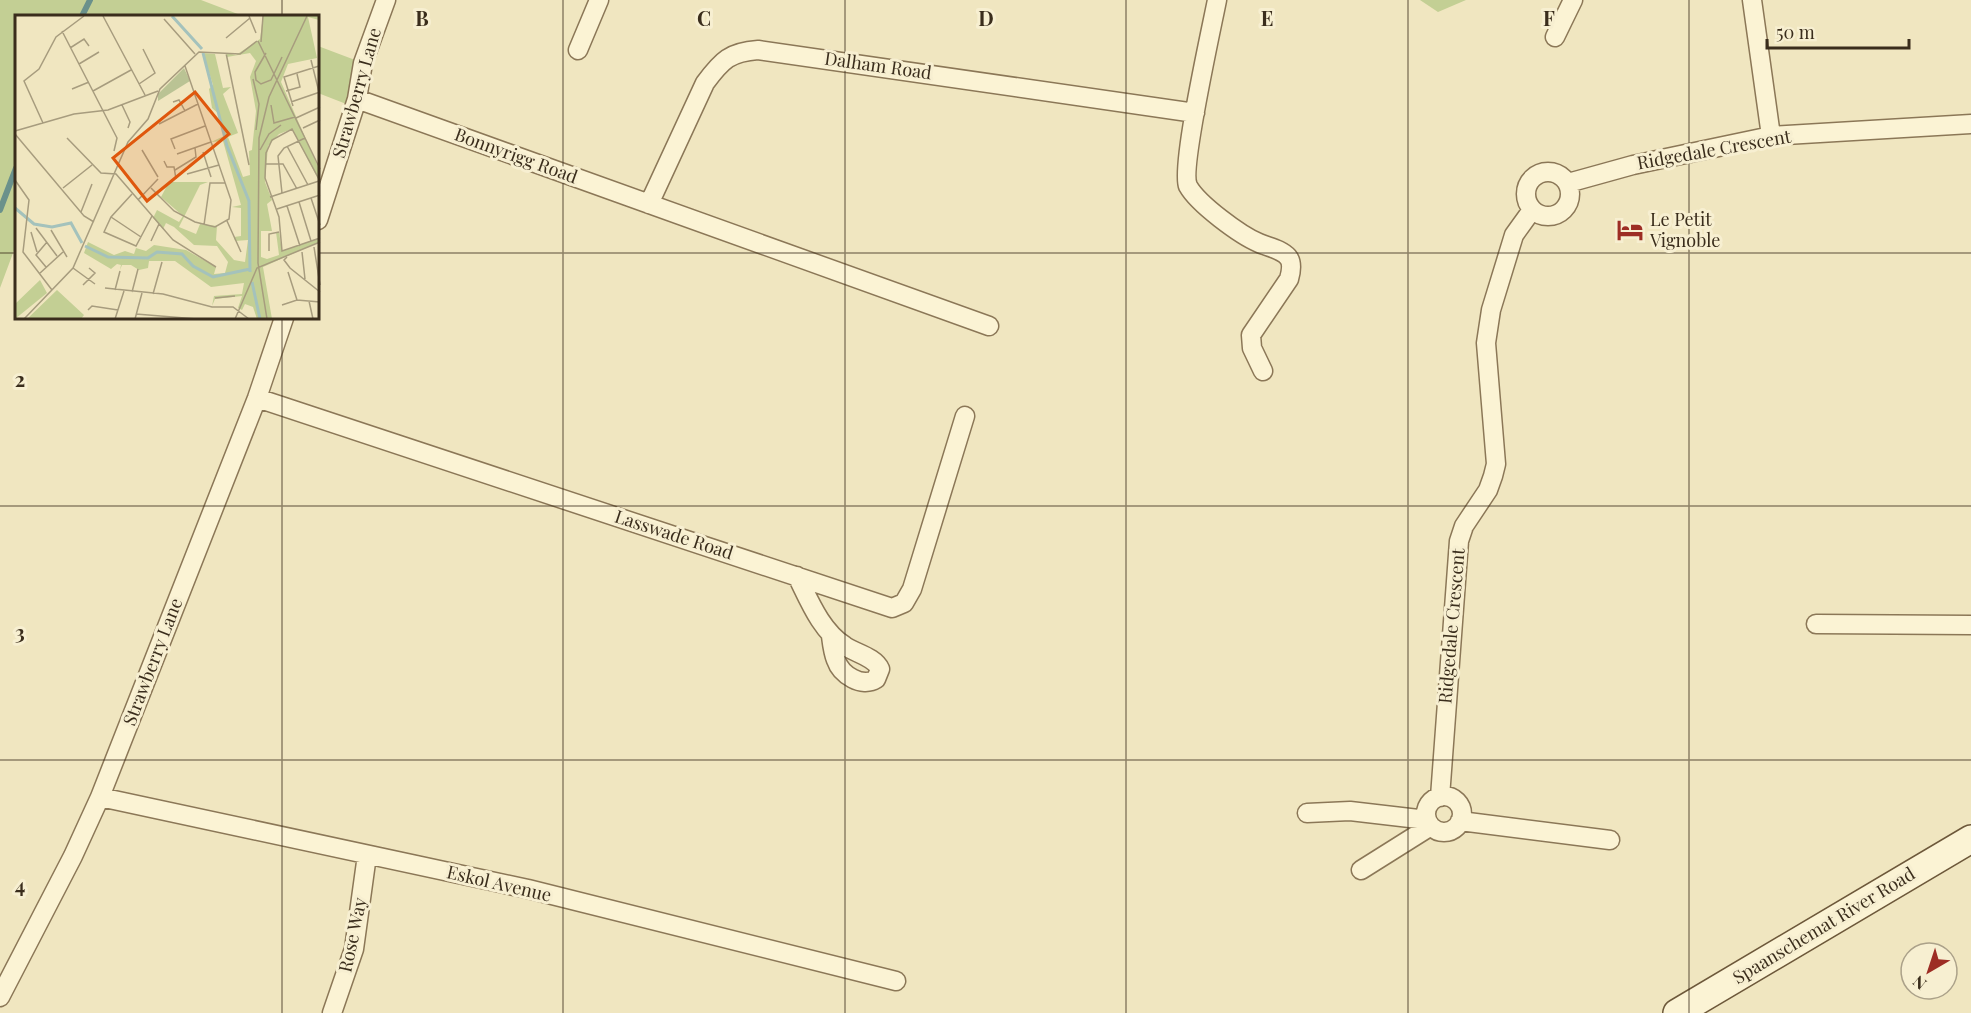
<svg xmlns="http://www.w3.org/2000/svg" width="1971" height="1013" viewBox="0 0 1971 1013" font-family="'Playfair Display',serif">
  <style>
    .green { fill: #c3cf94 }
    .lines { fill: none; stroke-linecap: round; stroke-linejoin: round }
    .stream { stroke: #6a918b; stroke-width: 6 }
    .minor-casing { stroke: #8b7757; stroke-width: 21 }
    .secondary-casing { stroke: #6d583a; stroke-width: 30 }
    .minor { stroke: #fbf3d4; stroke-width: 18 }
    .secondary { stroke: #fbf3d4; stroke-width: 27 }
    .grid { fill: none; stroke: #3a2d1c; stroke-width: 1.5; stroke-opacity: 0.55 }
    .labels { text-anchor: middle; stroke-width: 6; stroke-linejoin: round; paint-order: stroke }
    .street-label { font-size: 18px; fill: #3a2d1c; stroke: #f7efd1 }
    .poi-label { font-size: 18px; fill: #3a2d1c; stroke: #f7efd1; text-anchor: start }
    .inset-river { fill: none; stroke: #a4c2bc; stroke-width: 3 }
    .inset-road { fill: none; stroke: #a79c7e; stroke-width: 1.5 }
    .view { fill: #df570d; fill-opacity: 0.15; stroke: #df570d; stroke-width: 3 }
    .inset-edge { fill: none; stroke: #3a2d1c; stroke-width: 3 }
    .grid-label { font-size: 20px; text-anchor: middle; font-weight: bold; fill: #3a2d1c; stroke: #f7efd1; stroke-width: 6; stroke-linejoin: round; paint-order: stroke }
  </style>
  <rect width="100%" height="100%" fill="#f0e6c0"/>
  <path class="green" d="M0,0H201L243,16H16V245L0,288Z
    M1420,0H1466L1438,12Z
    M318,46L363,63L354,107L318,93Z"/>
  <g class="lines">
    <path class="stream" d="M82,16L90,0
      M0,210L16,168"/>
    <g class="minor-casing">
      <path id="minor" d="M1217,0C1212,26 1180,169 1188,186C1198,204 1240,235 1259,243C1268,247 1281,249 1288,257C1293,263 1291,272 1289,279L1251,335L1252,348L1263,371
        M1752,0L1771,136
        M1555,37L1573,0
        M578,50L599,0
        M357,99L989,326
        M1526 194a22 22 0 1 1 44 0a22 22 0 1 1-44 0Z
        M1568,183L1633,165L1771,136L1971,124
        M649,204L705,83C722,60 730,52 758,50L1195,113
        M318,220L357,99L363,63L386,0
        M257,398L892,608L904,603L912,589L965,416
        M797,576C809,600 821,631 845,646C855,653 875,657 880,669L876,679C862,688 841,675 836,660C833,653 832,644 831,636
        M1816,624L1971,625
        M1426 814a18 18 0 1 1 36 0a18 18 0 1 1-36 0Z
        M100,797L528,889L896,981
        M1440,797L1459,541L1464,526L1488,490L1493,476L1496,464L1486,343L1491,310L1514,235L1532,210
        M1307,813L1350,811L1427,820
        M1460,821L1610,840
        M1361,870L1431,826
        M0,997L73,856L100,797L257,398L284,318
        M332,1013L354,949L367,855"/>
    </g>
    <g class="secondary-casing">
      <path id="secondary" d="M1677,1013L1971,839"/>
    </g>
    <use href="#minor" class="minor"/>
    <use href="#secondary" class="secondary"/>
  </g>
  <path class="grid" d="M282,0V16M563,0V1013M845,0V1013M1126,0V1013M1408,0V1013M1689,0V1013M0,253H16M318,253H1971M282,318V1013M0,506H1971M0,760H1971"/>
  <defs>
    <g id="hotel-bare" transform="scale(2.07)"><path d="M-6-4.5h1.5V1H6V5H4.5V3h-9V5H-6ZM-4 0a1.8 1.8 0 1 1 3.6 0ZM.5 0V-2.5h3Q6-2.5 6 0Z" fill="#9d2d24" stroke="#f7efd1" stroke-width="2.5" paint-order="stroke"/></g>
  </defs>
  <g fill-rule="evenodd">
    <use href="#hotel-bare" x="1630" y="230"/>
  </g>
  <g class="labels">
    <g class="street-label">
      <text transform="translate(878 66) rotate(8)" y="6">Dalham Road</text>
      <text transform="translate(357 93) rotate(-74)" y="6">Strawberry Lane</text>
      <text transform="translate(1714 150) rotate(-10)" y="6">Ridgedale Crescent</text>
      <text transform="translate(516 156) rotate(20)" y="6">Bonnyrigg Road</text>
      <text transform="translate(674 535) rotate(18)" y="6">Lasswade Road</text>
      <text transform="translate(1452 626) rotate(-85)" y="6">Ridgedale Crescent</text>
      <text transform="translate(153 662) rotate(-69)" y="6">Strawberry Lane</text>
      <text transform="translate(499 884) rotate(13)" y="6">Eskol Avenue</text>
      <text transform="translate(1824 926) rotate(-31)" y="6">Spaanschemat River Road</text>
      <text transform="translate(353 935) rotate(-78)" y="6">Rose Way</text>
    </g>
    <g class="poi-label">
      <text x="1650" y="226">Le Petit<tspan x="1650" dy="21">Vignoble</tspan></text>
    </g>
  </g>
  <g transform="translate(15 15)">
    <rect width="304" height="304" fill="#f0e6c0"/>
    <path d="M248,1H304V5L293,2L302,43L273,49L266,67L304,154V166L277,114L264,119L253,131L250,167L257,185L252,189L257,216H246V242L252,244L264,240L261,217H264L267,236L304,223V227L248,252L257,304H242L238,292L230,289L227,295L223,293L227,281L200,284L197,291L199,281L227,279L229,268L196,272L160,246H134L133,253L124,255L116,250H107L105,255L106,250L102,249L96,254L69,238L73,227L99,240L110,236L119,239L121,233L131,236L139,230L171,235L201,252L199,259L210,258L213,247L202,231L179,230L159,212L151,208L148,214L138,203L142,195L164,207L168,201L146,182L154,167H193L185,170L164,212L181,219L185,209L202,211L201,225L219,245L230,247L233,225L220,226L219,222L226,221V193L217,192L226,190L208,126L196,127L209,121L204,99L197,93L194,74L198,70L188,38L200,39L208,73L216,72L208,79L223,118L213,122L228,162L235,160L234,136L237,135L241,96L235,62L241,46L235,38L212,42L211,38L221,40L245,24ZM25,265L32,278L0,304V289ZM42,275L69,300L66,304H12Z" fill="#c3cf94"/>
    <path d="M169,53L175,66L143,86V79Z" fill="#bac394"/>
    <path class="inset-river" d="M157,1L187,34M188,38L212,131L234,186L235,257M0,193L19,209L37,212L56,208L67,228M70,231L93,242L133,243L142,237L167,239L178,251L198,262L235,254M237,267L245,304"/>
    <path class="inset-road" d="M88,1L130,80M234,1L241,18M149,4L180,39M47,16L102,123L99,136M211,23L235,3M243,26L305,154M246,27L248,1M55,33L69,24L74,31M211,38L234,150M251,38L240,57L241,65L246,69L256,65L267,42M296,45L304,77M64,49L84,37M238,64L244,89L241,115M124,69L140,58L128,34M57,74L74,67M78,76L116,55M271,76L285,72L282,59M158,87L164,85L170,96M276,87L305,77M107,90L115,107L113,113M256,90L259,108L280,102M278,91L269,62L304,51M281,103L305,92M28,108L9,66L24,54L41,22L69,1M144,109L183,89M288,113L305,105M0,116L59,99L93,95L143,76M0,119L69,201L79,207M52,123L86,158L101,159L158,225L201,252M272,131L293,170M160,134L156,124L190,111M127,135L143,162M245,135L254,119L266,110M188,137L196,162M162,139L196,127M149,146L152,152H159L161,164M250,149H268L282,174M160,155L181,142L180,133M172,159L204,150M0,165L14,185L8,237L37,275M305,166L277,114L257,125L251,138L250,163L264,202L267,236L305,223M48,173L77,150M136,173L159,196L180,207L200,212L214,204L216,185L170,51M267,178L263,141L269,133L290,123M117,179L96,202L89,217L121,231L137,201M255,182L304,166M296,183L305,210M123,185L143,164M284,187L296,226M272,191L285,231M262,194L305,180M66,197L77,169M96,202L126,222M212,206L226,237M189,210L195,168H210M21,213L42,241M36,215L52,242M16,217L22,237M136,226L144,209M299,232L305,270M254,236V219L264,217M287,237L290,264M272,242L269,245L275,253L305,277M31,252L21,240L32,227M58,253L80,269M273,257L282,285M24,259L48,237M68,270L80,258L74,253M90,273L148,279L197,292H218L234,304M100,275L105,256M117,277L123,254M138,279L147,247M200,283L220,281M294,286L298,304M267,290L282,285L305,287M73,295L77,291L103,295M121,299L182,304M9,304L58,253L113,127L133,104L145,74L184,37L225,39L242,26M100,304L109,276M120,304L127,278M220,304L242,253L305,227M252,304L243,248L244,123L254,82L292,1"/>
    <path class="view" d="M180,77L214,119L132,186L98,143Z"/>
    <rect width="304" height="304" class="inset-edge"/>
  </g>
  <g class="grid-label">
    <text x="422" y="26">B</text>
    <text x="704" y="26">C</text>
    <text x="986" y="26">D</text>
    <text x="1267" y="26">E</text>
    <text x="1549" y="26">F</text>
    <text x="20" y="387">2</text>
    <text x="20" y="640">3</text>
    <text x="20" y="893">4</text>
  </g>
  <g transform="translate(1929 971) rotate(219)"><circle r="28" fill="#f7efd1" stroke="#aba189" stroke-width="1.5"/>
  <path d="M0-4.5L10 22L0 15L-10 22Z" fill="#9d2d24"/>
  <text y="-9" font-size="16" font-weight="bold" text-anchor="middle" fill="#3a2d1c">N</text>
  </g>
  <path d="M1767 39v9h142v-9" fill="none" stroke="#3a2d1c" stroke-width="3"/>
  <text x="1776" y="39" font-size="18" fill="#3a2d1c" stroke="#f7efd1" stroke-width="4.5" paint-order="stroke">50 m</text>
</svg>
